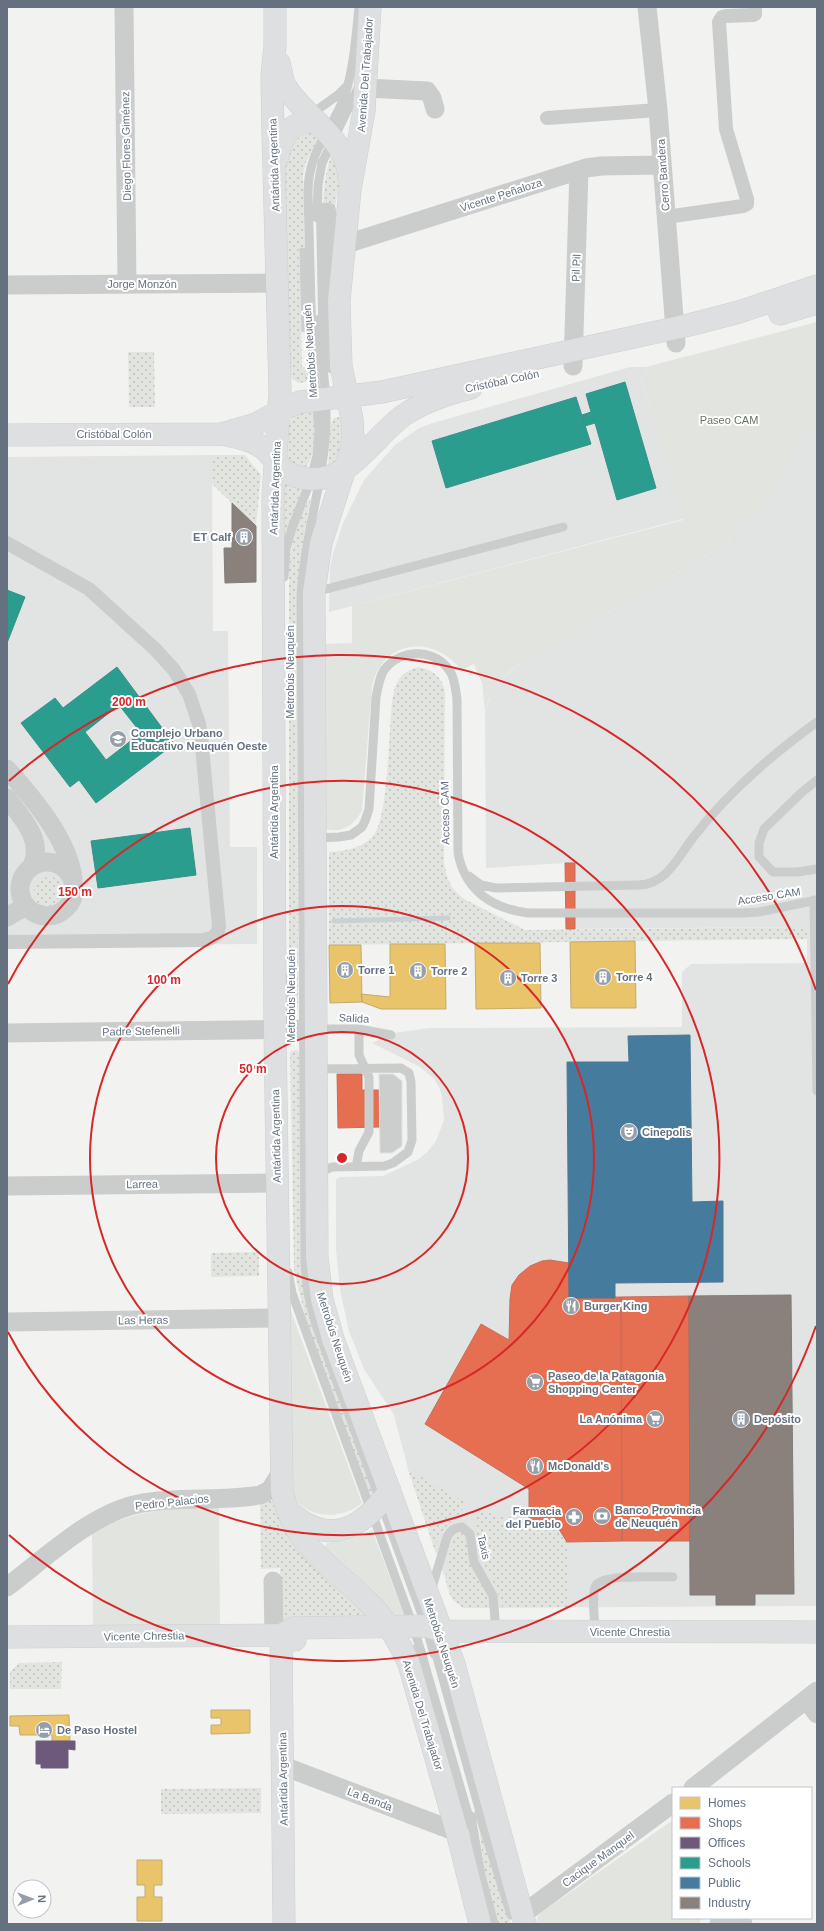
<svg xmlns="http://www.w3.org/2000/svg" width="824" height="1931" viewBox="0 0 824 1931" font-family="Arial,sans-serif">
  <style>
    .built { fill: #e2e4e3 }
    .grass { fill: url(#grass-dots) }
    .park { fill: #e2e5df }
    .homes { fill: #e9c46a; stroke: #c1ab70 }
    .shops { fill: #e76f51; stroke: #c0705f }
    .offices { fill: #6d597a; stroke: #6b607c }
    .schools { fill: #2a9d8f; stroke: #3c908a; fill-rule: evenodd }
    .public { fill: #457b9d; stroke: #4f7894 }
    .industry { fill: #8a817c; stroke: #7f7c7d }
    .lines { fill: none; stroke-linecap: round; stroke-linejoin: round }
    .stream { stroke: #cad1d4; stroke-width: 5 }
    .building { fill: #cccdcd; stroke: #e2e2e1 }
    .secondary-casing { stroke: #cecfcf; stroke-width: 23 }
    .primary-casing { stroke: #cecfcf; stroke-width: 23 }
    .service { stroke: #cbcccc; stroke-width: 9 }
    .pedestrian { stroke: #cbcccc; stroke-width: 14 }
    .minor { stroke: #cbcccc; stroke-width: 19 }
    .secondary { stroke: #dedfe0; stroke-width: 22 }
    .primary { stroke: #dedfe0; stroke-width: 22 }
    .ring { fill: none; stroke: #d62828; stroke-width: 2 }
    .labels { text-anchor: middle; stroke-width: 4; stroke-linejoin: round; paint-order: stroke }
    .street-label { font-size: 11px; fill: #65717f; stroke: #fff }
    .park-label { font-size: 11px; fill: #657763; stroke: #fff }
    .poi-label { font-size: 11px; font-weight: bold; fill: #65717f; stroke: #fff; text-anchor: start }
    .centre { fill: #d62828; stroke: #fff; stroke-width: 2 }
    .ring-label { font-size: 12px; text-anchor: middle; font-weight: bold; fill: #d62828; stroke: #fff; stroke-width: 4; stroke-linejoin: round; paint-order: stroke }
  </style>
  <defs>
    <pattern id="grass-dots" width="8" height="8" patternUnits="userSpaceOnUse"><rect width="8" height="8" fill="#e2e5df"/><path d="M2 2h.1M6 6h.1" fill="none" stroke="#bbbeba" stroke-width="1.8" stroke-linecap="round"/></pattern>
  </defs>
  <rect width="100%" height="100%" fill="#f2f3f1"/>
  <path class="built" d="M630,367H646L647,373L641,378L683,519L329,612L330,568L333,554L343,523L364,480L395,445L419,428L433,423Z
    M817,422V1606L463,1608L452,1599L408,1469L394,1415L364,1369L349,1331L340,1290L336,1249V1179L340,1177L383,1176L419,1159L428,1151L436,1141L444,1120L442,1097L439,1087L434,1079L420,1067L372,1043L394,1033L429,1028L682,1027V972L691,964L807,963V927L566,929L565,863L486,868L485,712L493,689L500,680L517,666L728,543L742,519L804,436Z
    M212,455L213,631H228L230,847H257V944L7,946V457Z"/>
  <path class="grass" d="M311,133L314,134L318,139L306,162L303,175L305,247L299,248L302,367H308L309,379L306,382L298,383L292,379L290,374L284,176C286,159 290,134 311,133Z
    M333,151L340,182L335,206L330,294C326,247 315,196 333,151Z
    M128,352H154L155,407H129Z
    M313,410C315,427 317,453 306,467L295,469L284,455L286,425L294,415Z
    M339,417L345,425L338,461L329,465L328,464L331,423L334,418Z
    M212,455H245L261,475L256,526L212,484Z
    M283,479L303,486L278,559Z
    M311,497L301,553L297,587L298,1004V1008L292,1010L289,1004V568C291,543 297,518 311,497Z
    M419,667C433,670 442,677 445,691L444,863L447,877L453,889L464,899L525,930L807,927V939L329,945V852C345,851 365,848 375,833C387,815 389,740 391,715C392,703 392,690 399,679C404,672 411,669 419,667Z
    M34 893a16 16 0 1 1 32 0a16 16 0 1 1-32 0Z
    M297,1050L300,1054L301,1254L371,1486L373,1495L371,1498L306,1320L294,1270L290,1053L291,1051Z
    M259,1252V1276L211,1277V1253Z
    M408,1469L466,1503C455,1525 436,1525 436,1554Z
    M270,1500L274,1501L317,1570L368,1616L281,1625L280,1568L261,1569L260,1503Z
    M476,1509L498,1516L529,1519L530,1525L557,1526L567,1542L568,1607H502C500,1593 493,1583 487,1570C478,1552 473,1529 476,1509Z
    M457,1532H461C470,1540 467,1553 471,1564C476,1580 488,1591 490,1607L463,1608C441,1591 445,1577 450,1552C451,1545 452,1537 457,1532Z
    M62,1662L61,1689H10V1672L19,1663Z
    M261,1788V1813L161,1814V1789Z
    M478,1822L511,1924H498L484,1867Z"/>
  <path class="park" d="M817,322V422L804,436L751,524L742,519L728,543L517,666C500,678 490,691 485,712L482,683L474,664L461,670C434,634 383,639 372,686L362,810C356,824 342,834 326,829L320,644L352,643V606L683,520L641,378L647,373L646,367Z
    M282,1287L362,1503C342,1520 310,1519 293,1498Z
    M219,1505L220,1626L93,1628L92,1533C131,1509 175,1509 219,1505Z
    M372,1530L406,1620L404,1627L324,1547L327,1543L347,1541Z
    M670,1822H673V1918H703L698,1924H536L538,1916L542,1912Z"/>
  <path class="homes" d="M635,941L636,1008H571L570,942Z
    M475,943H540L541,1008L476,1009Z
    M390,944H445L446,1009H381L362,1002L361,994L390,997Z
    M329,945H361L362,1002L330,1003Z
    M211,1710H250V1733L211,1734V1725H221V1718H211Z
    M69,1715L70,1741H52V1735H20L19,1726H10V1716Z
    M137,1860H162V1885H154V1897H162V1921H137V1897H145V1885H137Z"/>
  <path class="shops" d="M565,863H575V929H566Z
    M337,1074H362V1090H379L380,1127L338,1128Z
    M550,1260L569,1263V1298L621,1297L622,1541L567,1542L557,1526L529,1525V1489L425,1424L481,1324L509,1340L510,1299L512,1285L519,1275L530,1266L542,1261Z
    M689,1296L690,1541H622L621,1297Z"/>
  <path class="offices" d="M36,1741H75V1750L68,1749V1768H41V1764H36Z"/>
  <path class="schools" d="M625,382L656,488L617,500L595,423L585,426L582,415L591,412L586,394Z
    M576,397L591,444L446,488L432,441Z
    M7,590L25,597L7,643Z
    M117,667L174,744L96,803L79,780L70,787L21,723L55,698L63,708ZM119,705L141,733L106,760L85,732Z
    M190,828L196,875L98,888L91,841Z"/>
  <path class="public" d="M690,1035L692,1202L723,1201V1282L615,1283V1298H569L567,1062H629L628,1036Z"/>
  <path class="industry" d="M232,503L256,526V582L225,583L224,548H232Z
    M791,1295L794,1594H755V1605H716V1595H690L689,1296Z"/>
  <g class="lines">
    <path class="stream" d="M334,921L448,918"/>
  </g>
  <path class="building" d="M307,247L308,332H301L299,248Z
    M379,1074H393L402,1081V1146L392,1153H380Z"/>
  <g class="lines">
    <g class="secondary-casing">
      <path id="secondary" d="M281,1635L294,1628L426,1626L442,1631L817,1632
        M281,1635L284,1924
        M7,1637L281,1635L295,1640"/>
    </g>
    <g class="primary-casing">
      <path id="primary" d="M275,7V46L272,76L273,133L280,392L273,496L275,1030L282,1492C296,1550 330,1564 369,1603C386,1620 399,1641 409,1664L457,1832L480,1924
        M370,7L364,111L350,190L339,301L341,366L352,419L353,437L350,453L321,543L314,592L317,1257L322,1299L333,1339L454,1664L525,1924
        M279,63L284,84L290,93C311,121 347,140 349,178
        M277,159C282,136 290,120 316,122
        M780,314L817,303
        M222,434C235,437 249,439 260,446C277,458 277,473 303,478C347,487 372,438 404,415C425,401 446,394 471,388
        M7,435L221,434L256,424L285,408L300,402L382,392L689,325L739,312L817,286
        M288,1511C330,1547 360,1530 390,1491"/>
    </g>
    <path class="service" d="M310,115L338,95L347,86
      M317,218L318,185L322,163L358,88
      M319,319C321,359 329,401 325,441C320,494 303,545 301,598L305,1265L308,1293L315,1322L426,1626L434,1654
      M284,577L286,549L292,528L311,479L317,455L319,431L312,343L308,192C308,150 332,131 345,95C354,67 356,36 359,7
      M315,592L563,527
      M817,780L801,793L764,829L759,843V857L773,872H797L817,869
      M315,838L339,837L351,835L362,827L365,821L369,809L376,697C378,688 379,678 384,670C401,647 439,648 452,675C455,683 456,691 457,699L458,853C465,891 493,909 529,913H741L759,912L817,900
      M469,876L481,885L496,888L639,885C666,884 677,859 692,839C727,793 770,756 817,722
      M814,900L817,1091
      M286,978V1031
      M315,1029H359L391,1035
      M316,1069L401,1068L409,1073L411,1082L412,1140L408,1152L393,1163L384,1166L332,1167L325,1170L319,1175
      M356,1167L359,1151L369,1132V1077L359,1055V1029
      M288,1272L292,1293L413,1626L423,1658
      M431,1591L447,1537C451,1530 454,1528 462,1527L470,1534L474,1562L493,1596L496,1631
      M595,1632C595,1621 591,1593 596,1585C603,1574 659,1577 673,1577
      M479,1813L511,1915
      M471,1816L481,1875L494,1924"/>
    <path class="pedestrian" d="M547,118L658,110
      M323,210H329L331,366L325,314Z
      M666,217L743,206L747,204V199L726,129L719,22L722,17L726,16L753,15L755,14V7
      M7,543L89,589L156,650L174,670L189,694L199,724L201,737L219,926C218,936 212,939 203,940L7,942
      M439,1644L444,1646L491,1815L484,1817L437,1648Z
      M414,1652L419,1654L468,1823L460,1824L412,1656Z"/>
    <path class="minor" d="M124,7L127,284
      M647,7L658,110L676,343
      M366,88L427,91L432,98L435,109
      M343,245L586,168L601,166L662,165
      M7,285L278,283
      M573,366L579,170
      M7,769C33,798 69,840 73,879
      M7,798C22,818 44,840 32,866
      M20 889a27 27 0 1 1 54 0a27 27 0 1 1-54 0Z
      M7,917L26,906
      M7,1033L315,1029
      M7,1186L277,1183
      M7,1322L279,1318
      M273,1581L274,1635
      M7,1587C44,1559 92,1513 138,1504C178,1496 220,1502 260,1495L270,1490L280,1474
      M807,1700L817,1714
      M283,1766L457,1832
      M693,1788L817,1691
      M523,1914L673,1803
      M719,1924L731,1922L743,1924"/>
    <use href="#secondary" class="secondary"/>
    <use href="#primary" class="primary"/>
  </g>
  <g class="ring">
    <circle cx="342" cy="1158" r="126"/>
    <circle cx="342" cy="1158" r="252"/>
    <path d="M8 984A377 377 0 1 1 8 1332"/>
    <path d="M816 1326A503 503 0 0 1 9 1535M9 781A503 503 0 0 1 816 990"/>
  </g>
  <defs>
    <g id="building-disc" transform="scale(0.9)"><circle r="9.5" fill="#969ea7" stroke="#fff"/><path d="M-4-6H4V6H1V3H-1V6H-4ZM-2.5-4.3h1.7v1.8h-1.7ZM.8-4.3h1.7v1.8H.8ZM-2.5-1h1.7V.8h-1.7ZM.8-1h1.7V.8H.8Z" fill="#fff"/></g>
    <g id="school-disc" transform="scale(0.9)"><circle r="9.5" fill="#969ea7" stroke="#fff"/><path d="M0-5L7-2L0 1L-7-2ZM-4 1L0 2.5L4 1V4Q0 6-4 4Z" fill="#fff"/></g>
    <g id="theatre-disc" transform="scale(0.9)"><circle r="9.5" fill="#969ea7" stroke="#fff"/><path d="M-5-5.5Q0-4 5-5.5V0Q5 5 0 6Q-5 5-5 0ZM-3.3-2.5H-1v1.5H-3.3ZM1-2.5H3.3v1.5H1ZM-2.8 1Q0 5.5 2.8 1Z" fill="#fff"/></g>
    <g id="restaurant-disc" transform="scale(0.9)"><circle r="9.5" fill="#969ea7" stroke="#fff"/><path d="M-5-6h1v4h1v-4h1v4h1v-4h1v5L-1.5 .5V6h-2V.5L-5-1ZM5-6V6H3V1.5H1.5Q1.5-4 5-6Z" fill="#fff"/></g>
    <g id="supermarket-disc" transform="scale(0.9)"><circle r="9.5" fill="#969ea7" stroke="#fff"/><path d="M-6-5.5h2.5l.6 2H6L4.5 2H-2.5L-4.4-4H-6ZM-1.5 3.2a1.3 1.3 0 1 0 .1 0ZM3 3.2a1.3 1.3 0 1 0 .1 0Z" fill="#fff"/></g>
    <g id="bank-disc" transform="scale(0.9)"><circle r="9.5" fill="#969ea7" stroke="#fff"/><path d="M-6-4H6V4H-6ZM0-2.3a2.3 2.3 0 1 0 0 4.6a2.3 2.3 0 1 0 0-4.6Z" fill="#fff"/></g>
    <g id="pharmacy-disc" transform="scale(0.9)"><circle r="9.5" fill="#969ea7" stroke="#fff"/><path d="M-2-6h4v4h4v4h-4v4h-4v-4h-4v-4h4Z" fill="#fff"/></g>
    <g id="hotel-disc" transform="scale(0.9)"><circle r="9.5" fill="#969ea7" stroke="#fff"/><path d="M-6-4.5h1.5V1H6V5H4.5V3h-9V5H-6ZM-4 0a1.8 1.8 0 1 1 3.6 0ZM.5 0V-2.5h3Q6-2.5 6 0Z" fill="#fff"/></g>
  </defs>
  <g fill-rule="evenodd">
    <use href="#building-disc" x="244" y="537"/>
    <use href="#school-disc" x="118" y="739"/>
    <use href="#building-disc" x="345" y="970"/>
    <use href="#building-disc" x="418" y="971"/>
    <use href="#building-disc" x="603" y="977"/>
    <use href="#building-disc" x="508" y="978"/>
    <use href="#theatre-disc" x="629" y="1132"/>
    <use href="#restaurant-disc" x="571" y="1306"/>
    <use href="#supermarket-disc" x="535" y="1382"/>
    <use href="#supermarket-disc" x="655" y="1419"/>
    <use href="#building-disc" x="741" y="1419"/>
    <use href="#restaurant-disc" x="535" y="1466"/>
    <use href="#bank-disc" x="602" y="1516"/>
    <use href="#pharmacy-disc" x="574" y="1517"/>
    <use href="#hotel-disc" x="44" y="1730"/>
  </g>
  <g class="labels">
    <g class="street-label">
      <text transform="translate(365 75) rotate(-86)" y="4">Avenida Del Trabajador</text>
      <text transform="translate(126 146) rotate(-91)" y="4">Diego Flores Giménez</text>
      <text transform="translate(274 165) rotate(-92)" y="4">Antártida Argentina</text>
      <text transform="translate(663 175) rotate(-94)" y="4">Cerro Bandera</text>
      <text transform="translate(501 195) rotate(-18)" y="4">Vicente Peñaloza</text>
      <text transform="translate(576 268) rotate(-88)" y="4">Pil Pil</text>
      <text x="142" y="288">Jorge Monzón</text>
      <text transform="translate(310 351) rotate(-94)" y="4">Metrobús Neuquén</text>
      <text transform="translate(502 381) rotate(-12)" y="4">Cristóbal Colón</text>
      <text x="114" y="438">Cristóbal Colón</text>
      <text transform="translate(275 488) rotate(-88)" y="4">Antártida Argentina</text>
      <text transform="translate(290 672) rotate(-90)" y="4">Metrobús Neuquén</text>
      <text transform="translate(274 812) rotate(-90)" y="4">Antártida Argentina</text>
      <text transform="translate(445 813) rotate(-91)" y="4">Acceso CAM</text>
      <text transform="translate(769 896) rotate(-9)" y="4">Acceso CAM</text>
      <text transform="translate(291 996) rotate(-90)" y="4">Metrobús Neuquén</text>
      <text transform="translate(354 1018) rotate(3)" y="4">Salida</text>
      <text transform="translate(141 1031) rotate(-1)" y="4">Padre Stefenelli</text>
      <text transform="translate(276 1136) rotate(-91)" y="4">Antártida Argentina</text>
      <text transform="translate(142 1184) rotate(-1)" y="4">Larrea</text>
      <text transform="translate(143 1320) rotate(-1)" y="4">Las Heras</text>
      <text transform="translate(335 1337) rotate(72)" y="4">Metrobús Neuquén</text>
      <text transform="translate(172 1502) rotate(-6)" y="4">Pedro Palacios</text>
      <text transform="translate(484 1547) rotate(77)" y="4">Taxis</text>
      <text x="630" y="1636">Vicente Chrestia</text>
      <text transform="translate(144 1636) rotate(-1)" y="4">Vicente Chrestia</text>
      <text transform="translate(442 1643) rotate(72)" y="4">Metrobús Neuquén</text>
      <text transform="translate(423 1715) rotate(73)" y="4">Avenida Del Trabajador</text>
      <text transform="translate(283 1779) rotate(-91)" y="4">Antártida Argentina</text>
      <text transform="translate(370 1799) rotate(21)" y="4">La Banda</text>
      <text transform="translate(598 1859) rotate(-36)" y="4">Cacique Manquel</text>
    </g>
    <g class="park-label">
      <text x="729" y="424">Paseo CAM</text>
    </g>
    <g class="poi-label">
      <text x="231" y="541" text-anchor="end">ET Calf</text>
      <text x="131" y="737">Complejo Urbano<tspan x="131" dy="13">Educativo Neuquén Oeste</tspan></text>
      <text x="358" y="974">Torre 1</text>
      <text x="431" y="975">Torre 2</text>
      <text x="616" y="981">Torre 4</text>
      <text x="521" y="982">Torre 3</text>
      <text x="642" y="1136">Cinepolis</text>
      <text x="584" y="1310">Burger King</text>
      <text x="548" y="1380">Paseo de la Patagonia<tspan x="548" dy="13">Shopping Center</tspan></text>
      <text x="642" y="1423" text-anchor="end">La Anónima</text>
      <text x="754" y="1423">Depósito</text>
      <text x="548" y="1470">McDonald's</text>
      <text x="615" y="1514">Banco Provincia<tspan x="615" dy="13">de Neuquén</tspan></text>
      <text x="561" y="1515" text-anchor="end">Farmacia<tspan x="561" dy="13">del Pueblo</tspan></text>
      <text x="57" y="1734">De Paso Hostel</text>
    </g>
  </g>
  <circle cx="342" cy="1158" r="6" class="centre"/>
  <g class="ring-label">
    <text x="129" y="706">200 m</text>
    <text x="75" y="896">150 m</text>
    <text x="164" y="984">100 m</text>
    <text x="253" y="1073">50 m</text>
  </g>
  <rect width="824" height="1931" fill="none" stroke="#65717f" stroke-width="16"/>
  <rect x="672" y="1787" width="140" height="132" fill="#ffffff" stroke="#c1c6cc"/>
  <rect x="680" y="1797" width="20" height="12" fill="#e9c46a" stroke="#c1c6cc"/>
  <text x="708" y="1807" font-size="12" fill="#65717f">Homes</text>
  <rect x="680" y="1817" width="20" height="12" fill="#e76f51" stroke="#c1c6cc"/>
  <text x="708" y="1827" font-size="12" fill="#65717f">Shops</text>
  <rect x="680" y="1837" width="20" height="12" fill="#6d597a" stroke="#c1c6cc"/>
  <text x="708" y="1847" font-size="12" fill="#65717f">Offices</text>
  <rect x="680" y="1857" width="20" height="12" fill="#2a9d8f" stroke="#c1c6cc"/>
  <text x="708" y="1867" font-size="12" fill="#65717f">Schools</text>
  <rect x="680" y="1877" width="20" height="12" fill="#457b9d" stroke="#c1c6cc"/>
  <text x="708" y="1887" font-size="12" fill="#65717f">Public</text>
  <rect x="680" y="1897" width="20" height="12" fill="#8a817c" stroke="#c1c6cc"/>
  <text x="708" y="1907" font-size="12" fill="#65717f">Industry</text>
  <g transform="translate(32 1899) rotate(89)"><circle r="19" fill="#ffffff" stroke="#c1c6cc"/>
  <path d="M0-3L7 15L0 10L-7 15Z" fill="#969ea7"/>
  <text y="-6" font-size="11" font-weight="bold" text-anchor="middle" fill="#65717f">N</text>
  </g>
</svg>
